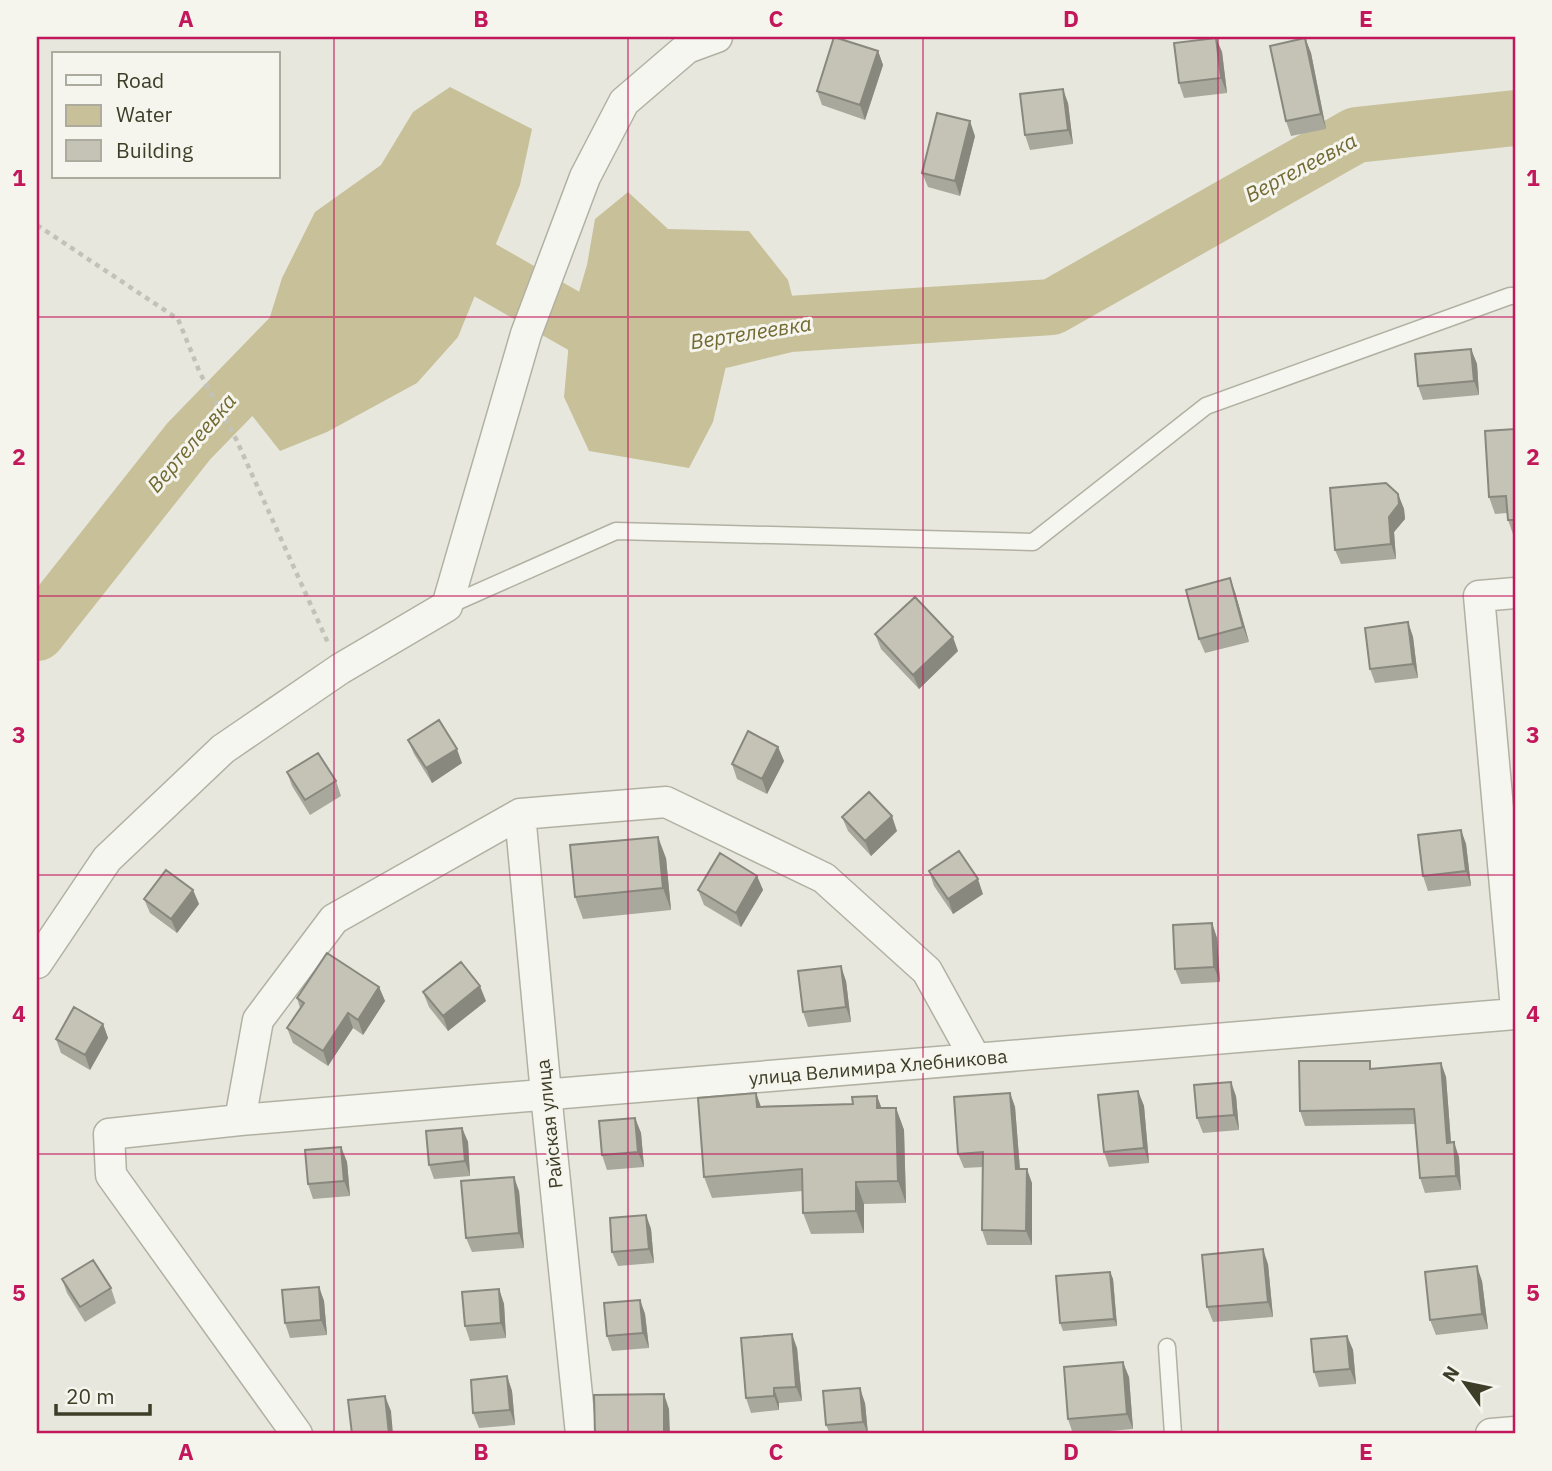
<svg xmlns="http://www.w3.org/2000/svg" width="1552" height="1471" viewBox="0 0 1552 1471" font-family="'IBM Plex Sans',sans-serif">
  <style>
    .water { fill: #c7c099 }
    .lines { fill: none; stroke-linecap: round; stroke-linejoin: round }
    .river { stroke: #c7c099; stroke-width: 56 }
    .lane-casing { stroke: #b1b1a3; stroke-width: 19 }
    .street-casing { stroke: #b1b1a3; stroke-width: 33 }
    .path { stroke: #c2c2b8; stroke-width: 4.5; stroke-dasharray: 5 5; stroke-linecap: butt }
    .lane { stroke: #f6f6f0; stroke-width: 16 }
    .street { stroke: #f6f6f0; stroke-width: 30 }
    .wall { fill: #a9a89c }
    .shaded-wall { fill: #89887f }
    .building { fill: #c4c3b5; stroke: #89887f; stroke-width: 2 }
    .grid { fill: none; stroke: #c2185b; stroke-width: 2; stroke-opacity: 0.55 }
    .labels { text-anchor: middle; stroke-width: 6; stroke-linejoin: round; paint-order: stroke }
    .street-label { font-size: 19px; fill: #3e3d27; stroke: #f5f4ed }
    .water-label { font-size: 21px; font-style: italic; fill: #716a32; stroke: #f5f4ed }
    .neatline { fill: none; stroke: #c2185b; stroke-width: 2.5 }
    .grid-label { font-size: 23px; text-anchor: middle; font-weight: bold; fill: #c2185b }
  </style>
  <rect width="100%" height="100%" fill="#e7e7de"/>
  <path class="water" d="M450,87L532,129L520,185L458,337L417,383L327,432L280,451L235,394L242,362L269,320L282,278L315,212L381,165L413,112Z
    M628,192L668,229L749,231L788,280L799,323L726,366L713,422L689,468L589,451L564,397L571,319L587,265L595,219Z"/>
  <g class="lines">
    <path class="river" d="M411,273L476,265L602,337L642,340
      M723,340L789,324L1052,307L1356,135L1515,118
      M37,633L189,441L288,339"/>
    <g class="lane-casing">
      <path id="lane" d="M447,606L616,531L1033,542L1206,406L1510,296H1515
        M1167,1347L1173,1434"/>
    </g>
    <g class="street-casing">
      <path id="street" d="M1515,593L1479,596L1515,998
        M520,814L546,1094L581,1434
        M37,963L107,859L223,749L340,669L447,606L526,334L585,177L624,102L687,48L717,37
        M240,1120L258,1020L334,919L520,814L666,802L824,878L927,971L975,1058
        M297,1434L111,1175L109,1134L240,1120L1515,1014
        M1491,1434L1515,1432"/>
    </g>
    <path class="path" d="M37,225L178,319L200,373L236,439L328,643"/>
    <use href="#lane" class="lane"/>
    <use href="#street" class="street"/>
  </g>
  <path class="wall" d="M1216,38L1222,52L1227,93L1184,98L1179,83Z
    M1305,38L1311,53L1326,129L1291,136L1286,121Z
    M878,51L883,65L865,120L822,105L817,91Z
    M1068,103L1073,144L1030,150L1025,135Z
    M975,136L960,196L928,187L922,173Z
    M1471,349L1477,364L1479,395L1423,400L1418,386Z
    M1515,429V536L1514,537L1508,520L1507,513L1495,514L1489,497Z
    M1398,494L1404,509L1405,519L1394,532L1396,559L1341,564L1335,550Z
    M1235,592L1249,642L1205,653L1199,639Z
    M1408,622L1413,637L1418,678L1375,683L1370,669Z
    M875,634L958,651L919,689L881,649Z
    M408,740L462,763L432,783L414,754Z
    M778,747L784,761L767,794L737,779L732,764Z
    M287,772L336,781L341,796L310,815L292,786Z
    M842,817L897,831L871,856L848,831Z
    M1461,830L1466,844L1471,886L1428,891L1423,876Z
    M666,858L671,910L583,919L575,897Z
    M929,871L983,894L953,914L934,886Z
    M757,876L763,890L741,927L704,905L698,890Z
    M193,890L199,904L177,933L150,913L144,899Z
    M1212,923L1217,938L1220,982L1181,984L1175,969Z
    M846,981L851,1022L808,1027L803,1012Z
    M379,987L385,1001L363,1035L353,1028L328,1066L293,1043L287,1028L300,1008L297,998Z
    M423,992L486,1001L448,1031L429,1007Z
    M103,1024L108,1038L90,1070L61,1053L56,1039Z
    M1441,1063L1446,1077L1451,1142L1459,1157L1461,1190L1425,1193L1420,1178L1416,1124L1305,1126L1300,1111L1372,1069Z
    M1138,1091L1144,1106L1149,1163L1109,1167L1104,1152Z
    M1010,1093L1015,1107L1020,1169L1032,1183V1245H987L982,1230L983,1167L964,1168L958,1154Z
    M877,1096L881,1108H896L904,1130L906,1203L864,1204V1233L811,1234L803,1213V1191L712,1198L704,1177L761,1106L853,1104Z
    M1236,1096L1239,1130L1203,1133L1197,1118Z
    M635,1118L641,1133L644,1167L607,1170L602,1155Z
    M462,1128L468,1142L470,1176L434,1179L429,1165Z
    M341,1147L347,1162L350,1196L313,1199L308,1184Z
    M519,1191L524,1248L472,1252L466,1238Z
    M646,1215L651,1229L654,1263L618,1266L612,1252Z
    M1268,1264L1273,1317L1213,1322L1207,1307Z
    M1110,1272L1113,1279L1117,1326L1063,1331L1060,1323Z
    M62,1279L111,1288L116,1303L85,1322L67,1293Z
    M1482,1281L1488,1329L1436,1335L1430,1320Z
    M319,1287L324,1301L327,1335L290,1338L285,1323Z
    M499,1289L504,1304L506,1338L470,1341L465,1326Z
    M640,1300L645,1314L649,1348L612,1351L607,1336Z
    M1347,1336L1353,1350L1356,1384L1319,1387L1314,1372Z
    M797,1348L802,1401L779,1403V1410L751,1413L746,1398Z
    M507,1376L512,1391L515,1425L479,1428L473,1413Z
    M1129,1377L1133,1429L1073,1434L1068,1419Z
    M865,1403L868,1434H830L826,1425Z"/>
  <path class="shaded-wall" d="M1216,38L1222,52L1227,93L1221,78Z
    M1305,38L1311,53L1326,129L1321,114Z
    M878,51L883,65L865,120L860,105Z
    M1063,89L1068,103L1073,144L1068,130Z
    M970,121L975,136L960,196L955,181Z
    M1471,349L1477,364L1479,395L1474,381Z
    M1398,494L1404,509L1405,519L1394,532L1396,559L1391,544L1389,517Z
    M1230,578L1235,592L1249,642L1243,627Z
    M1408,622L1413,637L1418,678L1413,664Z
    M953,637L958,651L919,689L913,675Z
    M778,747L784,761L767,794L762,779Z
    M457,749L462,763L432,783L426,768Z
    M892,816L897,831L871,856L865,841Z
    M1461,830L1466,844L1471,886L1466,871Z
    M658,837L666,858L671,910L663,888Z
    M757,876L763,890L741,927L736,913Z
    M978,879L983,894L953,914L948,899Z
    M193,890L199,904L177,933L171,919Z
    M1212,923L1217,938L1220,982L1214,967Z
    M841,966L846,981L851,1022L846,1007Z
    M480,986L486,1001L448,1031L443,1016Z
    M379,987L385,1001L363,1035L358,1020Z
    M348,1013L353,1028L328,1066L323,1051Z
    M103,1024L108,1038L90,1070L85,1055Z
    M1441,1063L1446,1077L1452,1157L1447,1143Z
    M1231,1082L1236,1096L1239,1130L1234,1115Z
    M1138,1091L1144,1106L1149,1163L1144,1148Z
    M756,1093L764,1115L757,1107Z
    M1010,1093L1015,1107L1021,1183L1016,1169Z
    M877,1096L885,1117L877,1108Z
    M896,1108L904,1130L906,1203L898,1181Z
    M635,1118L641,1133L644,1167L638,1152Z
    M462,1128L468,1142L470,1176L465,1161Z
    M1454,1142L1459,1157L1461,1190L1456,1176Z
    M341,1147L347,1162L350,1196L344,1181Z
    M1027,1169L1032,1183V1245L1026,1231Z
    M514,1177L519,1191L524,1248L519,1233Z
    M856,1182L864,1204V1233L856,1211Z
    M646,1215L651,1229L654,1263L649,1249Z
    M1263,1249L1268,1264L1273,1317L1268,1302Z
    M1477,1266L1482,1281L1488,1329L1482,1314Z
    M1110,1272L1113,1279L1117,1326L1114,1319Z
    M319,1287L324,1301L327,1335L321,1320Z
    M499,1289L504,1304L506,1338L501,1323Z
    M640,1300L645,1314L649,1348L643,1333Z
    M792,1334L797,1348L802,1401L796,1387Z
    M1347,1336L1353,1350L1356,1384L1350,1369Z
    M1123,1362L1129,1377L1133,1429L1127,1414Z
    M507,1376L512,1391L515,1425L510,1410Z
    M774,1388L779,1403V1410L774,1396Z
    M860,1388L865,1403L868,1434L863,1422Z
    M664,1394L669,1409L670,1434H664Z
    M385,1396L391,1411L393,1434H389Z"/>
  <path class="building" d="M834,37L878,51L860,105L817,91Z
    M1216,38L1221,78L1179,83L1174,43Z
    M1305,38L1321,114L1286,121L1270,46Z
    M1063,89L1068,130L1025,135L1020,94Z
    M937,113L970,121L955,181L922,173Z
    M1471,349L1474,381L1418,386L1415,354Z
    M1515,429V520H1508L1506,496L1489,497L1485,431Z
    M1386,483L1398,494L1399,504L1389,517L1391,544L1335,550L1330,488Z
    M1230,578L1243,627L1199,639L1186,590Z
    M915,597L953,637L913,675L875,634Z
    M1408,622L1413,664L1370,669L1365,628Z
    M439,720L457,749L426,768L408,740Z
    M748,731L778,747L762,779L732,764Z
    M318,753L336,781L305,800L287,772Z
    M869,792L892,816L865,841L842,817Z
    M1461,830L1466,871L1423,876L1418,835Z
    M658,837L663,888L575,897L570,845Z
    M959,851L978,879L948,899L929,871Z
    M720,853L757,876L736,913L698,890Z
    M166,870L193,890L171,919L144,899Z
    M1212,923L1214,967L1175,969L1173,925Z
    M327,953L379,987L358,1020L348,1013L323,1051L287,1028L304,1003L297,998Z
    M461,962L480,986L443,1016L423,992Z
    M841,966L846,1007L803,1012L798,971Z
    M74,1007L103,1024L85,1055L56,1039Z
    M1299,1061H1370V1069L1441,1063L1447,1143L1454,1142L1456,1176L1420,1178L1414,1109L1300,1111Z
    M1231,1082L1234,1115L1197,1118L1194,1085Z
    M1138,1091L1144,1148L1104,1152L1098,1095Z
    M756,1093L757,1107L853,1104L852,1097L877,1096V1108H896L898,1181L856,1182V1211L803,1213L802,1169L704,1177L698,1098Z
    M1010,1093L1016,1169H1027L1026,1231L982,1230L983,1152L958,1154L954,1097Z
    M635,1118L638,1152L602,1155L599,1121Z
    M462,1128L465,1161L429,1165L426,1131Z
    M341,1147L344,1181L308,1184L305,1150Z
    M514,1177L519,1233L466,1238L461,1181Z
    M646,1215L649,1249L612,1252L610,1218Z
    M1263,1249L1268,1302L1207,1307L1202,1255Z
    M93,1260L111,1288L80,1307L62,1279Z
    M1477,1266L1482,1314L1430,1320L1425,1272Z
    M1110,1272L1114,1319L1060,1323L1056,1276Z
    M319,1287L321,1320L285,1323L282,1290Z
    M499,1289L501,1323L465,1326L462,1292Z
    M640,1300L643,1333L607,1336L604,1303Z
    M792,1334L796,1387L774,1388V1396L746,1398L741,1338Z
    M1347,1336L1350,1369L1314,1372L1311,1339Z
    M1123,1362L1127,1414L1068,1419L1064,1367Z
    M507,1376L510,1410L473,1413L471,1380Z
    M860,1388L863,1422L826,1425L823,1391Z
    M664,1394V1434H595L594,1395Z
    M385,1396L389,1434H352L348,1400Z"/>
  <path class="grid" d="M334,37V1434M628,37V1434M923,37V1434M1218,37V1434M37,317H1515M37,596H1515M37,875H1515M37,1154H1515"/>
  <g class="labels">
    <g class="street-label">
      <text transform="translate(878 1067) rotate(-5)" y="7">улица Велимира Хлебникова</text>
      <text transform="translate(549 1124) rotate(-96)" y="7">Райская улица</text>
    </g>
    <g class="water-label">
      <text transform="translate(1301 168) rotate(-28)" y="7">Вертелеевка</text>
      <text transform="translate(751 333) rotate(-9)" y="7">Вертелеевка</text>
      <text transform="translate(192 443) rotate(-49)" y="7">Вертелеевка</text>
    </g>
  </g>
  <rect width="1552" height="1471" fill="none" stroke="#f5f4ed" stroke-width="77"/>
  <rect x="52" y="52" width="228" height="126" fill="#f5f4ed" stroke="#acab9e" stroke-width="2"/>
  <rect x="66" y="75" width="35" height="10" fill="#f6f6f0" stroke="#acab9e" stroke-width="2"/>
  <text x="116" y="88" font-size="21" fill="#3e3d27">Road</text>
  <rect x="66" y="105" width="35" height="21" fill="#c7c099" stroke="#acab9e" stroke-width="2"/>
  <text x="116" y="122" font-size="21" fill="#3e3d27">Water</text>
  <rect x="66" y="140" width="35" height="21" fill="#c4c3b5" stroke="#acab9e" stroke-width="2"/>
  <text x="116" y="158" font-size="21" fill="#3e3d27">Building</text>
  <g transform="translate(1465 1383) rotate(303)" stroke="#f5f4ed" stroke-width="5" paint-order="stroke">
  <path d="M0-5L12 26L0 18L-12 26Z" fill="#3e3d27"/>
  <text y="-10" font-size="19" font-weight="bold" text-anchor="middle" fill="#3e3d27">N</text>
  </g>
  <path d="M56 1404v10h94v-10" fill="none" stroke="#3e3d27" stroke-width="3.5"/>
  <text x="66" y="1404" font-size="21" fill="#3e3d27" stroke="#f5f4ed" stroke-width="5" paint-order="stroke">20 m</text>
  <rect x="38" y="38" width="1476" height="1394" class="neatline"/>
  <g class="grid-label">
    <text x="186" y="27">A</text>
    <text x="481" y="27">B</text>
    <text x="776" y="27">C</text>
    <text x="1071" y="27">D</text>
    <text x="1366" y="27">E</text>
    <text x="19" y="186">1</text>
    <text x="1533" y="186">1</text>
    <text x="19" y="465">2</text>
    <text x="1533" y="465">2</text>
    <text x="19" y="743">3</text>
    <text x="1533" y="743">3</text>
    <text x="19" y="1022">4</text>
    <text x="1533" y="1022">4</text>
    <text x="19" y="1301">5</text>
    <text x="1533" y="1301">5</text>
    <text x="186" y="1460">A</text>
    <text x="481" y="1460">B</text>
    <text x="776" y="1460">C</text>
    <text x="1071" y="1460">D</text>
    <text x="1366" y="1460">E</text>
  </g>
</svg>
